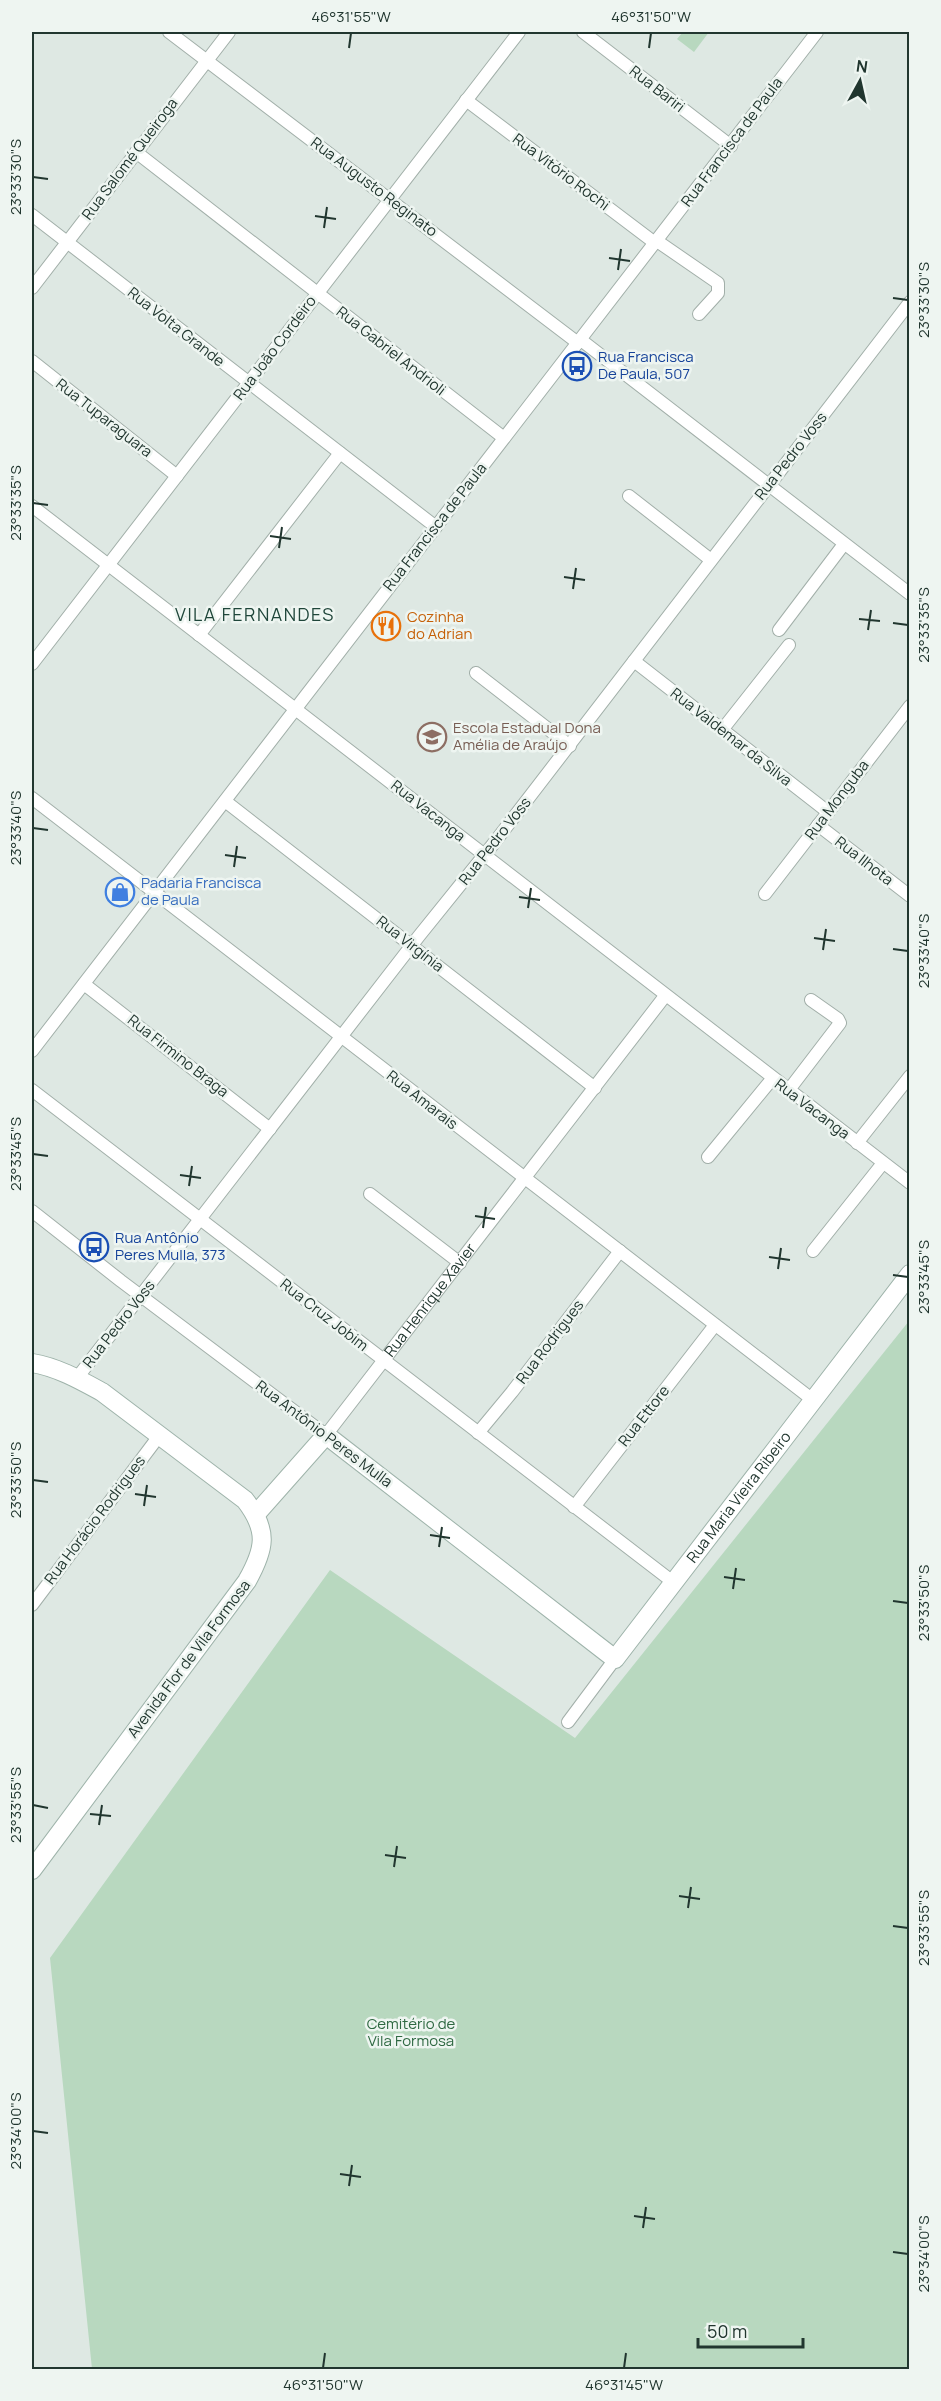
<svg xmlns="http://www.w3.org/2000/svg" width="941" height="2401" viewBox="0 0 941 2401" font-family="Manrope,sans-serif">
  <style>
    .green { fill: #b8d8bf }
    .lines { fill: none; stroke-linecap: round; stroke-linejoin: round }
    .street-casing { stroke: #a2afa9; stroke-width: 14 }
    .secondary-casing { stroke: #9eb3aa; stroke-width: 20 }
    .street { stroke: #fff; stroke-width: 12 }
    .secondary { stroke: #fff; stroke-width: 18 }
    .ticks { fill: none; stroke: #21362f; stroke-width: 2 }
    .labels { text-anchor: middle; stroke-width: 5; stroke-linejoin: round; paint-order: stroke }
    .street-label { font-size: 15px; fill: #21362f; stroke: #eef5f1 }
    .transit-label { font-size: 15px; fill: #164399; stroke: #eef5f1; text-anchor: start }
    .food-label { font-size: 15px; fill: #c56008; stroke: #eef5f1; text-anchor: start }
    .education-label { font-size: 15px; fill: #785e54; stroke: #eef5f1; text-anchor: start }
    .shop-label { font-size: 15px; fill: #366cbe; stroke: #eef5f1; text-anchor: start }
    .park-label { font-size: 15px; fill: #2f6942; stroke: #eef5f1 }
    .quarter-label { font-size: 18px; letter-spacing: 1.5px; fill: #1f463a; stroke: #eef5f1 }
    .neatline { fill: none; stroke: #21362f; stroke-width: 2 }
    .ticks-label { font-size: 15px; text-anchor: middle; fill: #21362f }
  </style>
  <rect width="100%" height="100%" fill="#dee8e3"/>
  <path class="green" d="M683,32H709L694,52L677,39Z
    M909,1321V2369H92L50,1958L330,1570L575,1738Z"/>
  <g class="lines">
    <g class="street-casing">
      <g id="street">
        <path d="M169,32L578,343"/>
        <path d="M583,32L731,146"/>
        <path d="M466,100L655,243"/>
        <path d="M136,152L504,438"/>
        <path d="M32,215L436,527"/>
        <path d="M657,241L718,283V293L699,314"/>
        <path d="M32,288L229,32"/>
        <path d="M581,340L910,594"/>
        <path d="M32,361L177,476"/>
        <path d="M629,496L711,560"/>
        <path d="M32,506L910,1183"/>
        <path d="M779,630L844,544"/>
        <path d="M199,635L340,453"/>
        <path d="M634,661L828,812"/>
        <path d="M32,664L519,32"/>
        <path d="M476,673L570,746"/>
        <path d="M722,730L789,645"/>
        <path d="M32,798L813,1400"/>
        <path d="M225,801L595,1088"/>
        <path d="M818,825L910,896"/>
        <path d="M765,894L910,706"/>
        <path d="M84,984L270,1129"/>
        <path d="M32,1051L817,32"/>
        <path d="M32,1090L673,1582"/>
        <path d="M788,1091L840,1023L838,1019L811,1000"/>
        <path d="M857,1143L910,1076"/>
        <path d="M708,1157L772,1079"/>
        <path d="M370,1194L460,1263"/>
        <path id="s1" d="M32,1211L121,1281L326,1435L665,996"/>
        <path d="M813,1251L883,1163"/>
        <path d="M77,1378L419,936L494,843L910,302"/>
        <path d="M478,1433L512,1392L620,1251"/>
        <path d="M574,1507L715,1325"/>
        <path d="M32,1605L159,1436"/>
        <path d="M568,1722L615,1659"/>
      </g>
    </g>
    <g class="secondary-casing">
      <g id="secondary">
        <path d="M32,1363C57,1367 80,1380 102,1392L245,1500C269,1531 265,1549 247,1581L32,1870"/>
        <path id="s2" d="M256,1514L326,1435L615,1659L910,1274"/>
      </g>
    </g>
    <use href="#street" class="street"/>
    <use href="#secondary" class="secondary"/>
  </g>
  <path class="ticks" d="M349,48L351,33M649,48L651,33M33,177L48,179M315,216L336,219M324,228L327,207M609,258L630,261M618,270L621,249M893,298L908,300M33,503L48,505M270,536L291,539M279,548L282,527M564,577L585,580M573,589L576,568M859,619L880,621M893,623L908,625M868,630L871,610M33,828L48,830M225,855L246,858M234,867L237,846M519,897L540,900M528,908L531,888M814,938L835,941M893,949L908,951M823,950L826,929M33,1154L48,1156M180,1175L201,1178M189,1186L192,1166M475,1216L495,1219M483,1228L486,1207M769,1257L790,1260M778,1269L781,1248M893,1275L908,1277M33,1480L48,1482M135,1494L156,1497M144,1506L147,1485M430,1535L450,1538M439,1547L442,1527M724,1577L745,1580M733,1589L736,1568M893,1601L908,1603M33,1805L48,1808M90,1814L111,1816M99,1825L102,1805M385,1855L406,1858M394,1867L397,1846M679,1896L700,1899M688,1908L691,1887M893,1926L908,1928M33,2131L48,2133M340,2174L361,2177M349,2186L352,2165M634,2216L655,2219M643,2228L646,2207M893,2252L908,2254M323,2368L325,2353M624,2368L626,2353"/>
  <defs>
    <g id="bus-ring" transform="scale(1.5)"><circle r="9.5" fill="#eef5f1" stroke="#1a4fb4" stroke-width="1.5"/><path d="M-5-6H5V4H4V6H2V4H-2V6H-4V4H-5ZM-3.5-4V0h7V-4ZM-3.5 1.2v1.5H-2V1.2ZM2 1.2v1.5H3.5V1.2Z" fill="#1a4fb4"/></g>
    <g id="restaurant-ring" transform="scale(1.5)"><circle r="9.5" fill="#eef5f1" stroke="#e8710a" stroke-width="1.5"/><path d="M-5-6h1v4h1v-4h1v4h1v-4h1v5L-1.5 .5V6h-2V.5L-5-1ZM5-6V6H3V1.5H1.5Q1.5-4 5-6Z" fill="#e8710a"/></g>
    <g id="school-ring" transform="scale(1.5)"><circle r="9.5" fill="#eef5f1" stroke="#8d6e63" stroke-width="1.5"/><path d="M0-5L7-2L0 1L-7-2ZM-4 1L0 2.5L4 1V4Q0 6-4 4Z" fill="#8d6e63"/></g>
    <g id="shop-ring" transform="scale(1.5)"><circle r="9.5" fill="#eef5f1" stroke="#3f7fe0" stroke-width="1.5"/><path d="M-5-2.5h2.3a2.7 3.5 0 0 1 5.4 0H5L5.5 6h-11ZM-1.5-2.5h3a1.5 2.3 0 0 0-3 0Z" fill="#3f7fe0"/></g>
  </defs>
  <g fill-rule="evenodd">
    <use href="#bus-ring" x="577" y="366"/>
    <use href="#restaurant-ring" x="386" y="626"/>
    <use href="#school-ring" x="432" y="737"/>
    <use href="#shop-ring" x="120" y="892"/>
    <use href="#bus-ring" x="94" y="1247"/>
  </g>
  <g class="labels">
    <g class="street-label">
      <text transform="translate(657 89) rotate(38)" y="5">Rua Bariri</text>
      <text transform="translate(732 142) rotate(-53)" y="5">Rua Francisca de Paula</text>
      <text transform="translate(130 159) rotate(-53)" y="5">Rua Salomé Queiroga</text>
      <text transform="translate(561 172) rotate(37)" y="5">Rua Vitório Rochi</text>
      <text transform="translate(374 187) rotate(37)" y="5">Rua Augusto Reginato</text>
      <text transform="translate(176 327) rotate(38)" y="5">Rua Volta Grande</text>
      <text transform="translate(275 348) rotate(-53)" y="5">Rua João Cordeiro</text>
      <text transform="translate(391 351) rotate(38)" y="5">Rua Gabriel Andrioli</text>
      <text transform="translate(104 418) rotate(38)" y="5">Rua Tuparaguara</text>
      <text transform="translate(791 456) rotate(-52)" y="5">Rua Pedro Voss</text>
      <text transform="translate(435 527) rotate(-52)" y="5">Rua Francisca de Paula</text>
      <text transform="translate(731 737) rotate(38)" y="5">Rua Valdemar da Silva</text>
      <text transform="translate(837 800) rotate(-53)" y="5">Rua Monguba</text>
      <text transform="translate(428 811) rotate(38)" y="5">Rua Vacanga</text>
      <text transform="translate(495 841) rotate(-52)" y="5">Rua Pedro Voss</text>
      <text transform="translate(864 861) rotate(38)" y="5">Rua Ilhota</text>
      <text transform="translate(410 944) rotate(38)" y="5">Rua Virgínia</text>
      <text transform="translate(178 1056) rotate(38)" y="5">Rua Firmino Braga</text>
      <text transform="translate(422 1100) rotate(38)" y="5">Rua Amarais</text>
      <text transform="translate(812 1109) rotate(37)" y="5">Rua Vacanga</text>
      <text dy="5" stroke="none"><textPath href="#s1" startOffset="540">Rua Henrique Xavier</textPath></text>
      <text transform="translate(324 1315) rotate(38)" y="5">Rua Cruz Jobim</text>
      <text transform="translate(119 1324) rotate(-52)" y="5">Rua Pedro Voss</text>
      <text transform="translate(550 1342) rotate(-53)" y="5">Rua Rodrigues</text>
      <text transform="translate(644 1416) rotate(-52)" y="5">Rua Ettore</text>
      <text transform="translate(324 1434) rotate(37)" y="5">Rua Antônio Peres Mulla</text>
      <text dy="5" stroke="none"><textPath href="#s2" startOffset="675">Rua Maria Vieira Ribeiro</textPath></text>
      <text transform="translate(95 1520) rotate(-53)" y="5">Rua Horácio Rodrigues</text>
      <text transform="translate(189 1659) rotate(-53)" y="5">Avenida Flor de Vila Formosa</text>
    </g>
    <g class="transit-label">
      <text x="598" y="362">Rua Francisca<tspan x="598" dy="17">De Paula, 507</tspan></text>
      <text x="115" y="1243">Rua Antônio<tspan x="115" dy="17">Peres Mulla, 373</tspan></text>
    </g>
    <g class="food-label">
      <text x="407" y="622">Cozinha<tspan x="407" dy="17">do Adrian</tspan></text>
    </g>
    <g class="education-label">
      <text x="453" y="733">Escola Estadual Dona<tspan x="453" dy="17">Amélia de Araújo</tspan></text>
    </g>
    <g class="shop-label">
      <text x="141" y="888">Padaria Francisca<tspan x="141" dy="17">de Paula</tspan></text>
    </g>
    <g class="park-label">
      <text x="411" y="2029">Cemitério de<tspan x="411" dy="17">Vila Formosa</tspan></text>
    </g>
    <g class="quarter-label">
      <text x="255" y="621">VILA FERNANDES</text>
    </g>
  </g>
  <rect width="941" height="2401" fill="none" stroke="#eef5f1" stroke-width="66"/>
  <g transform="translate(860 81) rotate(8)" stroke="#eef5f1" stroke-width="4.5" paint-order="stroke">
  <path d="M0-4.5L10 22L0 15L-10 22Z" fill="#21362f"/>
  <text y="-9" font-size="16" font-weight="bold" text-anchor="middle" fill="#21362f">N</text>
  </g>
  <path d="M698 2338v9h105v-9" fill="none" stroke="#21362f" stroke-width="3"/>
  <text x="707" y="2338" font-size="18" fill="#21362f" stroke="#eef5f1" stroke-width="4.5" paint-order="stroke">50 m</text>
  <rect x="33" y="33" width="875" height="2335" class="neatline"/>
  <g class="ticks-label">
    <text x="351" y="22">46°31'55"W</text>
    <text x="651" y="22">46°31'50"W</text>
    <text transform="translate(16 177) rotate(-90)" y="5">23°33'30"S</text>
    <text transform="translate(924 300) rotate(-90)" y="5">23°33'30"S</text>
    <text transform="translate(16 503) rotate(-90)" y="5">23°33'35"S</text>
    <text transform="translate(924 625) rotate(-90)" y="5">23°33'35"S</text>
    <text transform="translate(16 828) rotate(-90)" y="5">23°33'40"S</text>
    <text transform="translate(924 951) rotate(-90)" y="5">23°33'40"S</text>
    <text transform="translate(16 1154) rotate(-90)" y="5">23°33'45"S</text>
    <text transform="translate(924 1277) rotate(-90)" y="5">23°33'45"S</text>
    <text transform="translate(16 1480) rotate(-90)" y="5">23°33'50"S</text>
    <text transform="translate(924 1603) rotate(-90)" y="5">23°33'50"S</text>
    <text transform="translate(16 1805) rotate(-90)" y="5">23°33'55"S</text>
    <text transform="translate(924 1928) rotate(-90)" y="5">23°33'55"S</text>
    <text transform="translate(16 2131) rotate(-90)" y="5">23°34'00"S</text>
    <text transform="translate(924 2254) rotate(-90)" y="5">23°34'00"S</text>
    <text x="323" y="2390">46°31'50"W</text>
    <text x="624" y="2390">46°31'45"W</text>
  </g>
</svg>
